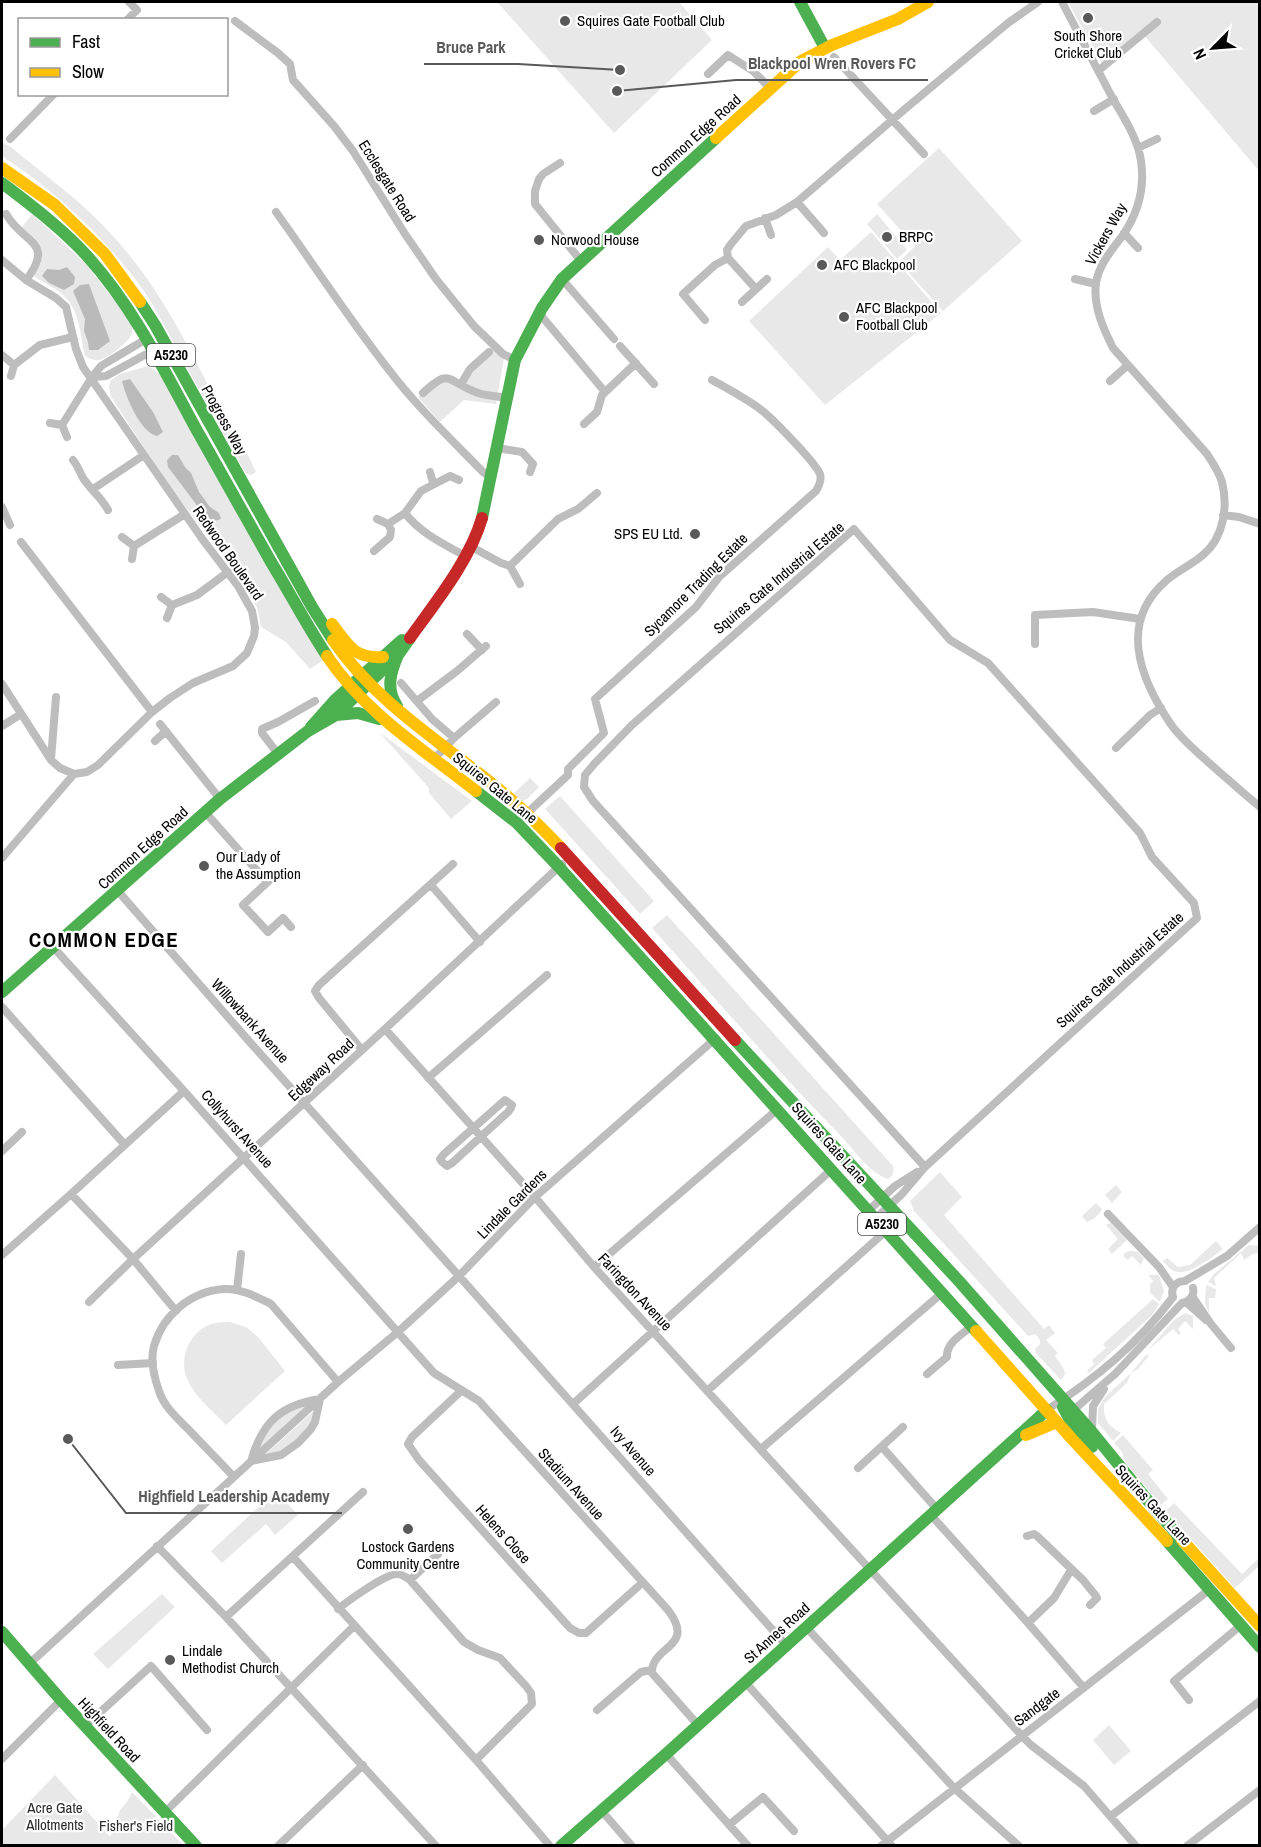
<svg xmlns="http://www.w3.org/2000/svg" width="1261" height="1847" viewBox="0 0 1261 1847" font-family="'Archivo Narrow',sans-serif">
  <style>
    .green { fill: #e8e8e8 }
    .water { fill: #bababa }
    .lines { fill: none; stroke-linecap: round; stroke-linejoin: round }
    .street { stroke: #bdbdbd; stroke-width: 8 }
    .fast { stroke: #4caf50; stroke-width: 12 }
    .slow { stroke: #ffc107; stroke-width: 12 }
    .jam { stroke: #c62828; stroke-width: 12 }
    .poi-dot { fill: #595959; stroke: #fff; stroke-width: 2 }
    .labels { text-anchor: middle; stroke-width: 4.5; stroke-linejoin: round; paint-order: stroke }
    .shield { fill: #fff; stroke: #4c4c4c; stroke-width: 1.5 }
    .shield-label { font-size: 14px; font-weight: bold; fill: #000 }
    .poi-label { font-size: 15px; fill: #000; stroke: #fff; text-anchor: start }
    .street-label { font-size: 15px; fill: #000; stroke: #fff }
    .park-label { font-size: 15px; fill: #2d2d2d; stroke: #fff }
    .district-label { font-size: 21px; font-weight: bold; letter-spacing: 1.5px; fill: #000; stroke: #fff }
    .leader { fill: none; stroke: #595959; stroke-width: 2 }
    .callout-dot { fill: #595959; stroke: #fff; stroke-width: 2 }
    .callout-label { font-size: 16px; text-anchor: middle; font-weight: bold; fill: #595959; stroke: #fff; stroke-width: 4.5; stroke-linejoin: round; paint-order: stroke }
  </style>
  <rect width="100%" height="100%" fill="#fff"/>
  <path class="green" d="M497,2H679L712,40L614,133Z
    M1068,2H1259V171L1143,34L1104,67Z
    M2,142L11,147C44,175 82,201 111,234C158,284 187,344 218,404C230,427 246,448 256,472L251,475L246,473L236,457C217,422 198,388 179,353C165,327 151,298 132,275C95,228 51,188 2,156Z
    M939,148L1022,241L943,311L899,262L915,246L877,204Z
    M32,214L85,263L132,323C132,328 133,333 130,337C126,344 106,359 99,360C94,361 89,358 85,356C80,335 80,310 63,295C53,286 41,282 31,274L39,257L19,231Z
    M877,214L907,250L897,259L867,224Z
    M871,232L941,313L825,405L749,321L828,247L840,260Z
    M493,349L504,358L496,404L464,400L440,422L418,397L439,379L461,384L470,369Z
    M148,366L160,374L325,659L310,669L286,642L261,627L257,607L237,574L171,488L111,397L109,387L111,380L120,374Z
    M379,732L472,801L451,819L429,793V788Z
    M530,778L539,787L527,799L522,801L512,795Z
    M560,796L654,901L640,914L545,809Z
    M667,915L893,1166C894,1172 894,1175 888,1179C868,1172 853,1148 838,1133C774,1067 714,997 652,928Z
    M940,1172L962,1197L944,1215L1044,1329L1049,1325L1055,1333L1046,1340L1058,1353L1055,1356L1064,1369L1065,1374L1062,1379H1060L1036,1353L1035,1349L1040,1344V1340L1035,1334L1028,1336L914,1211L910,1201Z
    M1116,1185L1122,1192L1112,1203L1105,1195Z
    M1096,1203L1102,1209C1098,1216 1094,1219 1087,1222L1082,1216Z
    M1111,1223L1127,1240L1112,1254L1108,1249L1118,1239L1106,1225Z
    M1216,1241L1223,1249C1212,1257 1188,1277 1174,1271C1169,1269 1166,1264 1163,1261L1167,1258L1178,1267L1190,1265Z
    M1249,1245L1259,1246V1253L1253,1254L1244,1260L1241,1253L1214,1278L1216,1286L1208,1282L1214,1274Z
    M1129,1251L1138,1252L1144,1258L1141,1265L1132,1256L1128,1260L1124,1257V1253Z
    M1148,1275H1159L1164,1291L1160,1302L1150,1293V1284L1153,1281Z
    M1206,1285L1216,1289L1215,1298H1209V1313L1205,1303Z
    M1153,1299L1159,1304L1153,1314L1089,1373L1087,1371L1094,1364L1092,1360L1106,1348L1103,1344Z
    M1185,1313L1193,1316V1329L1185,1321L1178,1329L1181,1333L1179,1335L1173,1329L1147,1351L1174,1320Z
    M230,1322L246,1327L258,1337L285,1371L226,1425C214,1412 197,1399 189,1383C176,1360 190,1328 216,1323C220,1322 225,1322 230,1322Z
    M1150,1354L1138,1369L1131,1373L1127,1383L1104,1404C1103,1419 1108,1426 1121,1433L1113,1441L1098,1423V1409L1105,1397L1131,1373L1146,1355Z
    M312,1400L254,1454L272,1421Z
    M318,1407L315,1422L298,1443L259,1460Z
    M1123,1435L1153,1470L1148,1474L1168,1499L1161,1505L1125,1462L1122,1452L1114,1443Z
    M276,1491L298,1515L275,1535L266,1524L222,1563L211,1551Z
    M1174,1503L1242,1574L1259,1558V1566L1235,1588L1166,1511Z
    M162,1594L175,1607L108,1669L93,1654Z
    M1109,1725L1131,1751L1114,1765L1093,1740Z
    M55,1775L110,1837L120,1810L127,1802L132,1792L183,1845H2V1830Z"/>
  <path class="water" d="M67,267L75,277L74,284L64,290L49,283L42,276L47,269L59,270Z
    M89,284L110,341L98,350H89L88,342L84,331L85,319L73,291L80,285Z
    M130,379L153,412L163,432L157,436C140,432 126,397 122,381Z
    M172,455H178L185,467L191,473L199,492L210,507L219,513L221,519L211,522L199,512L196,504L168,467L167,460Z"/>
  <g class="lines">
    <path class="street" d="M1062,2C1079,34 1096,67 1113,99C1124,118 1138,139 1141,161C1145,188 1138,213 1123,235C1112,250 1099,264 1096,283C1093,306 1103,328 1113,348L1207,454C1213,463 1219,472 1222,482C1228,506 1224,537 1204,554C1193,564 1179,570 1167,580C1118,622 1139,677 1170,723C1180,738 1195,750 1208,762C1225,777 1242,792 1260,807
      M127,20L137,10L129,2
      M235,21L278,53L290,64L293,80L334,126L353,151L405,234L436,279L474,326L503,354L515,360
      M834,57L924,154
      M1098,71L1157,22
      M708,74L728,55L753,71L771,89
      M1094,111L1114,99
      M10,139L54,94
      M1138,148L1157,139
      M560,163L543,174L539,179L535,191V204L581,261
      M797,202L824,233
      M276,212C314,265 349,319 389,370C417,407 451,439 483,472L491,477
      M6,214C23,244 56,241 26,280
      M765,218L771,235
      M1124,233L1138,248
      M728,258L756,289
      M2,260L26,280L56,298L66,307L76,349L83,367L203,540L238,586L252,611L255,628L254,636L247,653L233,666L193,683L170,698L152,712L98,765L87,772L74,774L60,768L51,760L2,684
      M562,279L614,339
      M1075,279L1096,284
      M742,302L767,279
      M539,313L605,392
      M705,320L683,294L715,265L728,258L727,250L731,244L746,226L776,215L797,202L905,109L1008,23L1038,2
      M620,346L654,384
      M2,355L14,365L40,345L73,337
      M11,376L14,365
      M92,377L106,376L154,350
      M1110,381L1128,365
      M461,384L470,369L489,352
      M423,393C450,368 446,380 473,391C483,396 496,396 507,398
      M50,423L62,425L92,377L101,366L148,338
      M584,424L597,412L602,395L636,363
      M62,425L67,437
      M497,448L522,452L533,464L530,472
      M73,460C78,466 79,471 83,478C90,489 101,497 108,510
      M430,472L433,483
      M93,489L144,455
      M2,507L10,525
      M405,513C420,533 444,544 465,556
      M1223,515L1239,517L1260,524
      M377,519L388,524
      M122,537L134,546L185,514
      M21,542L152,712
      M470,546L501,563L510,566L558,519L578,509L597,493
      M374,551L390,537L391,530L388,524L405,513L421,491L450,476L459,480
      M132,559L134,546
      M510,566L520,584
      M161,597L172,605
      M167,618L172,605L197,595L228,572
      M467,634L482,650
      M1035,644V615L1093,612L1140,619
      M401,683L432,719L454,738
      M417,701L457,671L486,646
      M160,724L220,799
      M2,726L21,714
      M155,741L166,731
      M1116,748L1150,715L1161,708
      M278,754L262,733V729L278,722L315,701
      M51,759L56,697
      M434,759L454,738L496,702
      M205,812L267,882
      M524,816L568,775V769L604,733L595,699L696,607L719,577L816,491C819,486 822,480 820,474C815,462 771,417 760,409C745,398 728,389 712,380
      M2,858L74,774
      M275,875L243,905L268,932L283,918L291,927
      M431,885L480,942
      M117,890L248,1040L459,1276L786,1645
      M53,947L184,1091L434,1373L479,1401L668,1610C697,1648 651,1645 652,1673L698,1725
      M2,1007L125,1145
      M385,1029L535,1197L594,1267L1022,1736L1031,1745L1084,1786L1136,1846
      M362,1050L319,998L315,991L319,985L453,864
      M428,1078L547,975
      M505,1100L512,1105L511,1108L508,1112L452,1163L447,1166L442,1162L440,1159L444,1154Z
      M2,1151L22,1132
      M71,1194L133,1259L176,1311
      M869,1210L895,1186L917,1172
      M1108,1214L1159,1267L1173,1287
      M876,1218L902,1194L925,1167L1197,918L1194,903L1152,857L1140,833L988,663L950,640L854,529L632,725L595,763L585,775L584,787L593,801L925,1167
      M2,1255L71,1194L184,1091
      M594,1267L778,1109
      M237,1290L241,1254
      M1192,1296L1211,1324L1231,1348
      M1173,1297C1170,1288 1176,1281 1185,1281L1227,1256L1260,1227
      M89,1302L133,1259L385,1029L562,864
      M1186,1302L1206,1320
      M118,1365L153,1363
      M927,1374L947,1357C946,1343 961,1335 972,1326
      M462,1390L412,1437L408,1444L419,1460L570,1628L579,1633H586L642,1583
      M707,1391L887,1230
      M320,1399L315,1422L311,1429L298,1443L281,1455L251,1461C262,1423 280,1405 320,1399Z
      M573,1404L832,1169
      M1047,1410C1096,1378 1137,1345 1173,1297
      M1070,1413L1115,1374L1182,1303C1190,1301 1195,1296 1193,1288
      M1092,1430L1093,1406L1104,1389
      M882,1447L936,1508
      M761,1449L942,1293
      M858,1468L903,1427
      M234,1477C219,1461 204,1446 189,1430C178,1419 164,1407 159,1391C154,1377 150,1361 154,1346C163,1315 191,1291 224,1289C240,1288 257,1297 271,1304L338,1382
      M930,1514L1028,1623L1084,1688
      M1027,1536L1034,1534L1037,1536L1083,1580L1096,1596L1097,1598L1090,1605
      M157,1546L226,1617L436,1846
      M293,1557L476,1760L550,1846
      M410,1580L438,1554
      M338,1609C348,1601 385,1574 397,1574C402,1574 406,1577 410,1580L464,1642L478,1650L500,1658L526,1686L531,1693L532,1704L476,1760
      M226,1617L363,1492
      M1028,1623L1054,1598L1071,1570
      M806,1627L954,1788L1019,1846
      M29,1664L338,1382L399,1331L459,1276L535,1197L716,1038
      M745,1682L892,1846
      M1189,1700L1174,1681L1240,1626
      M597,1710L641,1672L651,1670
      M85,1726L151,1666L207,1730
      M666,1754L748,1846
      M2,1759L61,1700
      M601,1810L632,1846
      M165,1812L354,1626
      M1111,1816L1260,1701
      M729,1825L763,1797L794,1831
      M278,1846L363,1765
      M881,1846L1209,1590
      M1187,1846L1260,1790"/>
    <path class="fast" d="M800,2L825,48
      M2,183C32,206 63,229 88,257C133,307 163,368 195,427C220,472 246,517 271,562C290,593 307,626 327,656
      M140,302L155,325L312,607L333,640
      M482,518L515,360L542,308L562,279L716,138
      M397,706C386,689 390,673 398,655
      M336,715L358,713L379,719
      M311,727L335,700L402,640
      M476,791L517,823L559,867L976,1331
      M2,992L220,799L308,731L336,715L398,655L410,638
      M735,1040L958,1280L1092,1432L1154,1508L1182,1540
      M1063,1407L1071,1422L1092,1447
      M1167,1541L1260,1647
      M2,1632L61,1700L196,1846
      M561,1846L666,1754L1047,1410"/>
    <path class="slow" d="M716,138L801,61L832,45L898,19L928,2
      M2,168L55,205L105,254L140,302
      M332,624C348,645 354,659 383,657
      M333,640C376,703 443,743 501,791C522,808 542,828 561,848
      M327,656C364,712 424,750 476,791
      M976,1331L1072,1439L1167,1541
      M1026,1435L1057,1422
      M1182,1540L1260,1626"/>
    <path class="jam" d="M410,638C435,603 470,560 482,518
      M561,848L735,1040"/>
  </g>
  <g class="poi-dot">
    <circle cx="1088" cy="18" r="6"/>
    <circle cx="565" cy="21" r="6"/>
    <circle cx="887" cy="237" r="6"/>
    <circle cx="539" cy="240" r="6"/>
    <circle cx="822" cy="265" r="6"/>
    <circle cx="844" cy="317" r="6"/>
    <circle cx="695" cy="534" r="6"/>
    <circle cx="204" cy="866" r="6"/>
    <circle cx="408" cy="1529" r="6"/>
    <circle cx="170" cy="1660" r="6"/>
  </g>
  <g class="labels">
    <g class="shield">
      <rect x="147" y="344" width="48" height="22" rx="4.5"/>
      <rect x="858" y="1213" width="48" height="22" rx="4.5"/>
    </g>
    <g class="shield-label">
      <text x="171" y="360">A5230</text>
      <text x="882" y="1229">A5230</text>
    </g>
    <g class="poi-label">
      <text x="577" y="26">Squires Gate Football Club</text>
      <text x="1088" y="41" text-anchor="middle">South Shore<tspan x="1088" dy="17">Cricket Club</tspan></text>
      <text x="899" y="242">BRPC</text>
      <text x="551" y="245">Norwood House</text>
      <text x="834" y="270">AFC Blackpool</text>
      <text x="856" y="313">AFC Blackpool<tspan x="856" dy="17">Football Club</tspan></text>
      <text x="683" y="539" text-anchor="end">SPS EU Ltd.</text>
      <text x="216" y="862">Our Lady of<tspan x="216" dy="17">the Assumption</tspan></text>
      <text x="408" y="1552" text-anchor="middle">Lostock Gardens<tspan x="408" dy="17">Community Centre</tspan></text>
      <text x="182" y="1656">Lindale<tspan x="182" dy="17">Methodist Church</tspan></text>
    </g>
    <g class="street-label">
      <text transform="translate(696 136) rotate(-42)" y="5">Common Edge Road</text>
      <text transform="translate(387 181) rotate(58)" y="5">Ecclesgate Road</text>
      <text transform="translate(1106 234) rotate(-61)" y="5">Vickers Way</text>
      <text transform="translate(224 420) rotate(61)" y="5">Progress Way</text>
      <text transform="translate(228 553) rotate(55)" y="5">Redwood Boulevard</text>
      <text transform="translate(779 578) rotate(-40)" y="5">Squires Gate Industrial Estate</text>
      <text transform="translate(696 585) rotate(-45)" y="5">Sycamore Trading Estate</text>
      <text transform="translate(495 788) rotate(39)" y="5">Squires Gate Lane</text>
      <text transform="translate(143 848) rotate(-42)" y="5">Common Edge Road</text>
      <text transform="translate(1120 970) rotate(-42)" y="5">Squires Gate Industrial Estate</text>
      <text transform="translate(250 1021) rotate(48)" y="5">Willowbank Avenue</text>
      <text transform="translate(321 1070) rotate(-43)" y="5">Edgeway Road</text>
      <text transform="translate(237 1129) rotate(48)" y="5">Collyhurst Avenue</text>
      <text transform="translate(829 1143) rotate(48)" y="5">Squires Gate Lane</text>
      <text transform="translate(512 1204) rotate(-45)" y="5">Lindale Gardens</text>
      <text transform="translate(635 1292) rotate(47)" y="5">Faringdon Avenue</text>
      <text transform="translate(633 1451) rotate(49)" y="5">Ivy Avenue</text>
      <text transform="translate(571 1484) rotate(48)" y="5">Stadium Avenue</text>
      <text transform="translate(1153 1505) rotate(47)" y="5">Squires Gate Lane</text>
      <text transform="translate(503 1534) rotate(48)" y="5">Helens Close</text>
      <text transform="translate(777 1633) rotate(-42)" y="5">St Annes Road</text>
      <text transform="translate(1037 1707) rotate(-37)" y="5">Sandgate</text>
      <text transform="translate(109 1730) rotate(47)" y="5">Highfield Road</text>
    </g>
    <g class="park-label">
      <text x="55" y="1813">Acre Gate<tspan x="55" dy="17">Allotments</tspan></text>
      <text x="136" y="1831">Fisher's Field</text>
    </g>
    <g class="district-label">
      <text x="104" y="947">COMMON EDGE</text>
    </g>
  </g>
  <path class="leader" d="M620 70L518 64H424M617 91L736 80H928M68 1439L126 1513H342"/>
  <g class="callout-dot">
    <circle cx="620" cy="70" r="6"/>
    <circle cx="617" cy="91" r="6"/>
    <circle cx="68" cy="1439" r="6"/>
  </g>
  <g class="callout-label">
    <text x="471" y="53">Bruce Park</text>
    <text x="832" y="69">Blackpool Wren Rovers FC</text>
    <text x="234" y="1502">Highfield Leadership Academy</text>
  </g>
  <rect width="1261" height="1847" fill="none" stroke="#000000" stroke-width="6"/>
  <rect x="18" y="18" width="210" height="78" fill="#ffffff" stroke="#999999" stroke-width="1.5"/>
  <rect x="30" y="38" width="30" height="9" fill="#4caf50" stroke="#999999" stroke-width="1.5"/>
  <text x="72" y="48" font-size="18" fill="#000000">Fast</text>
  <rect x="30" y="68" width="30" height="9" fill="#ffc107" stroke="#999999" stroke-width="1.5"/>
  <text x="72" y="78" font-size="18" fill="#000000">Slow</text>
  <g transform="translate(1213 48) rotate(245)" stroke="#ffffff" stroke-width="4.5" paint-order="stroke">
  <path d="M0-4.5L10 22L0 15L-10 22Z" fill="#000000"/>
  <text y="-9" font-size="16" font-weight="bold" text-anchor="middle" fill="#000000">N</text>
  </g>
</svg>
